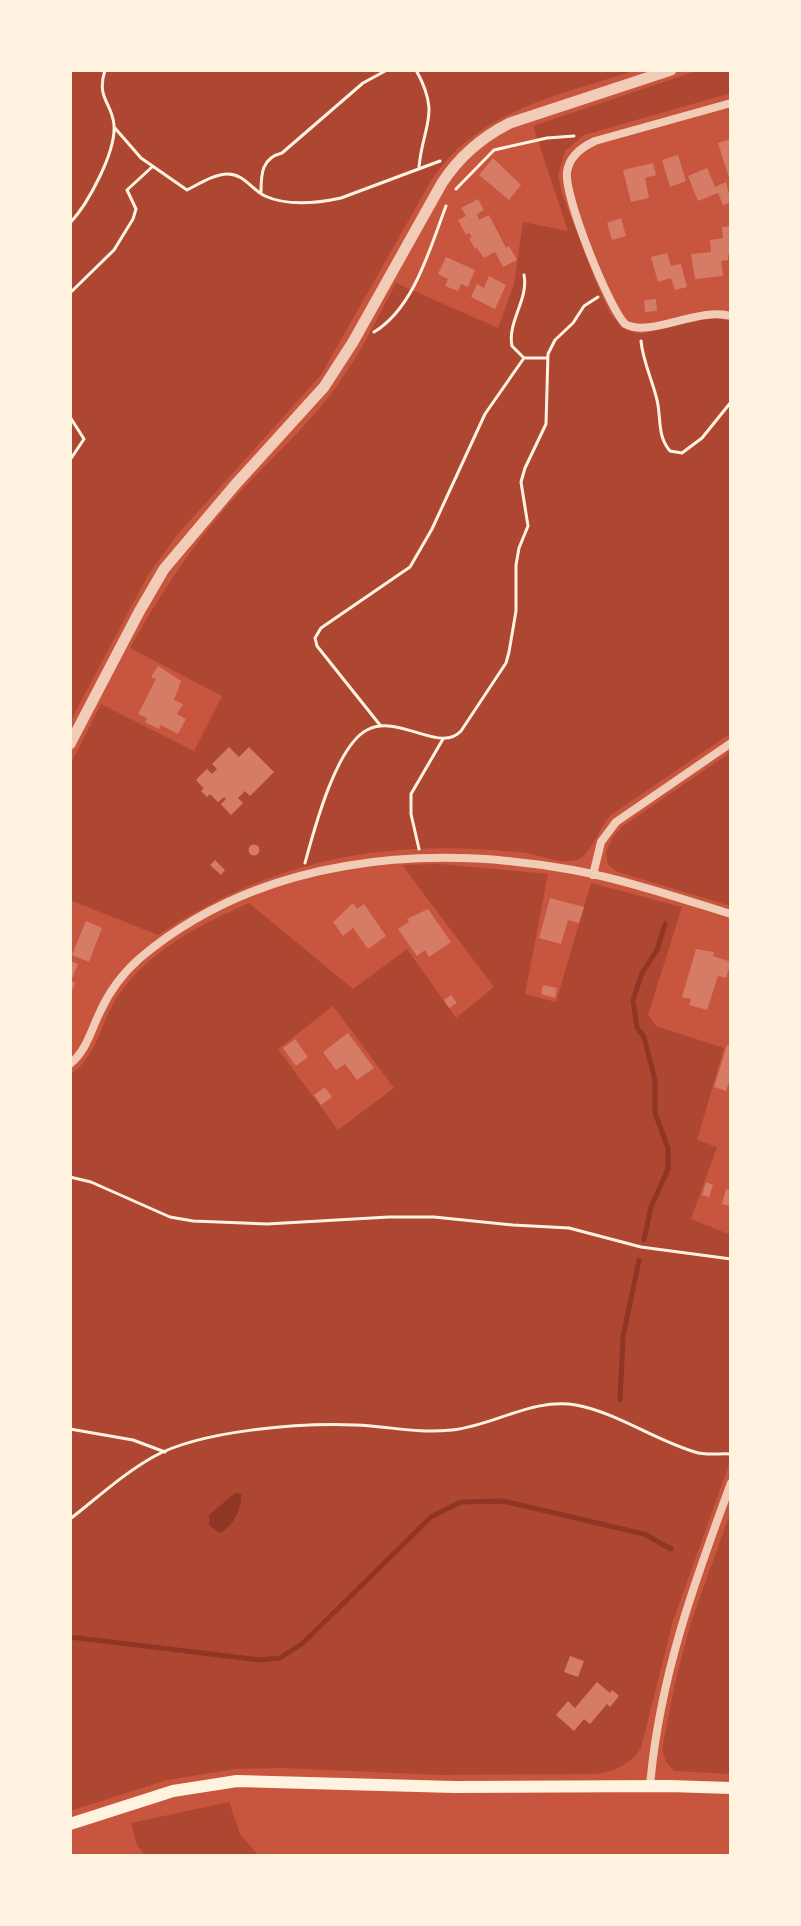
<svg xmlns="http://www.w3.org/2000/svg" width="801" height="1926" viewBox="0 0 801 1926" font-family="'IBM Plex Serif',serif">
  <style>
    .green { fill: #ae4732; fill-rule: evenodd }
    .water { fill: #8f3625 }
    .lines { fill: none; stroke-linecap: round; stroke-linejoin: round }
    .stream { stroke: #8f3625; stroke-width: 5 }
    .building { fill: #d67c66 }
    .path { stroke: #fff3e0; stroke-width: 3 }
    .minor { stroke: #f1ccb7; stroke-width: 8 }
    .tertiary { stroke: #f1ccb7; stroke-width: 11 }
    .secondary { stroke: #fff3e0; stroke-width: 12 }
  </style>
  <rect width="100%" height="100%" fill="#c8553d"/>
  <path class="green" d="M70,70H637C560,95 472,111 428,186L321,375L177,535L148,575L70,722Z
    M699,70H731V93L584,135L565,151L558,175L562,194L598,287L610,313L624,329L640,334L696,320L716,318L731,321V733L611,815C600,826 591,854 579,859C564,866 541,855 525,853C509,851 493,850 476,849C356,843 259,869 158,935L70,900V765L101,704L194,751L222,696L130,648C161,592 195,541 239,493C268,462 300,433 327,399C355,364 375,323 396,283L498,328L514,284L523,222L568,231L533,126ZM249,747L238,798L231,815L221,805L226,799L224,797L218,802L210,794L207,796L196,779L207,769L212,774L217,769L212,764L239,757Z
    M731,752V906L618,872L608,865L606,852L613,837L623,826Z
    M440,864L548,874L525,994L556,1002L591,883L682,907L648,1015L656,1026L724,1048L697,1140L717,1147L691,1219L731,1235V1459L673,1621L641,1748C632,1763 614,1772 596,1774L439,1775L283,1768L236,1769L167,1780L70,1811V1074C98,1057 100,1022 118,996C148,951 201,924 249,903L353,989L407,949L456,1018L494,987L402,865ZM333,1006L394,1088L338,1130L278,1049Z
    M731,1511V1774L674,1771L666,1762L662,1750L675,1683L691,1622Z
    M229,1802L240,1834L259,1856H145L137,1845L131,1823Z"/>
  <path class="water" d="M235,1493L241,1494C243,1507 232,1529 219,1533L209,1525V1515Z"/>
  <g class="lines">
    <path class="stream" d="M644,1240L651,1207L668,1169V1148L655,1113V1080L644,1037L637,1028L633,1000L642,973L657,950L665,924
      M620,1400L623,1337L639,1260
      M70,1637L260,1660L280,1658L302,1644L431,1517L461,1502L503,1501L644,1534L671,1549"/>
  </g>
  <path class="building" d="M731,139V181H730L718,143Z
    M678,155L686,181L670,187L662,160Z
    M493,158L521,185L509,200L479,175Z
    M653,163L656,175L645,178L649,198L631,202L623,170Z
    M707,168L715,187L726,182L731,202L723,205L718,193L698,201L688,176Z
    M478,199L484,210L477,214L479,220L489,215L506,248L509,246L517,260L503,267L495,252L484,258L477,248L475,249L469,238L472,237L469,233L466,235L458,220L466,216L461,208Z
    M621,218L626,236L612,240L607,223Z
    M731,226V254L728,255V260L721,261L723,276L695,279L691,254L711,252L710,240L723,238L722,227Z
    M667,253L671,266L681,264L687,287L675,290L671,278L658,282L651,257Z
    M446,257L475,270L468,287L461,284L458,291L445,286L448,279L438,274Z
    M489,276L506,285L495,309L471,297L477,284L484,288Z
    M656,299L657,311L645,312L644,300Z
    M158,666L181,681L174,700L183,704L177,714L186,719L178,734L161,725L159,729L145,722L147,718L138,714L156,679L151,677Z
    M229,747L239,757L249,747L274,772L250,796L245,791L238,798L243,803L231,815L221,804L226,799L224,797L218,802L210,794L207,797L201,791L204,788L196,780L207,769L212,774L217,769L212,764Z
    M248.5 850a5.5 5.5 0 1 1 11 0a5.5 5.5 0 1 1-11 0Z
    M215,860L225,870L221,875L210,865Z
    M550,898L584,907L579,923L568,920L561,944L539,938Z
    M353,903L357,909L364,904L386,936L368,949L353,928L343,936L333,922Z
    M428,909L451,942L429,957L425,950L417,956L398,929L409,922L407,919Z
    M86,921L102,928L89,962L72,955Z
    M696,949L714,952L713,956L731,962L726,978L718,976L707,1010L689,1005L691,999L682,997Z
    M70,961L78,964L71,981L75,983L70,995Z
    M543,985L557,988L555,998L541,994Z
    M451,995L457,1003L449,1008L444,1000Z
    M348,1033L374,1068L357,1080L345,1064L336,1070L323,1052Z
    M295,1039L308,1057L296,1066L283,1048Z
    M727,1045L731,1046V1076L726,1091L714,1087Z
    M325,1087L332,1097L321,1105L314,1095Z
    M706,1182L713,1185L709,1197L702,1195Z
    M726,1189L731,1191V1206L722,1204Z
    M570,1656L584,1661L578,1677L564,1672Z
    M597,1682L610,1693L612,1690L619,1696L610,1707L607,1704L590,1724L584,1719L574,1731L556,1715L568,1701L575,1708Z"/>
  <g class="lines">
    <path class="path" d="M416,70C441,115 423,124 419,167
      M114,127L141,158L187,190C199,184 214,174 228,174C244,174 252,190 265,196C287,206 318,203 341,198L440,161
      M456,189L494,150L547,138L574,136
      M261,192C261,173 262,158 282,153L363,83L387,70
      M70,223C88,204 116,152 114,125C112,102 96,99 105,70
      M524,275C529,299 507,322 512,346L524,358H547
      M70,293L114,250L133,219L136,209L127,190L152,167
      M374,332C414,308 430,248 446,206
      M641,341C643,361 651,377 656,396C662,415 656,435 670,451L682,453L702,438L731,402
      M70,417L84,439L70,460
      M380,725L317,646L315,638L321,628L410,567L432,529L485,414L524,358
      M419,849L411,814V794L443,739
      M305,863C314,830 336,746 367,730C398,713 440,754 461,731L506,663L509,652L516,611V565L519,548L528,526L521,482L525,468L546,424L548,354L555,340L573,323L584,306L598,297
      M70,1177L91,1182L170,1217L193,1221L267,1224L389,1217H434L513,1225L569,1228L641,1247L731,1259
      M70,1429L133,1440L165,1452
      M70,1519C97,1498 123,1474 153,1457C201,1430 300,1423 355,1425C390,1426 415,1434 452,1430C493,1426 534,1397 576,1405C618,1413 654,1440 695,1452C707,1456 719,1453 731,1454"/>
    <path class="minor" d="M731,103L595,141C582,147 569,157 567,172C564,196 608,306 625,324C650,338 697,307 731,316
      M593,875L601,842L616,822L731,743
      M70,1064C87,1050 91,1030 100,1012C109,992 123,973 140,958C260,857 424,843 573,870C626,880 679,898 731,914
      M650,1786C659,1679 694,1583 731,1483"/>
    <path class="tertiary" d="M70,744L139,612L164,569L235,485L324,387L353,342L442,183C459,157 482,137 510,123L671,70"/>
    <path class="secondary" d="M70,1824L173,1791L237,1781L454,1787L669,1786L731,1788"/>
  </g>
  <rect width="801" height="1926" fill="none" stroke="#fff3e0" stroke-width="144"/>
</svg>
